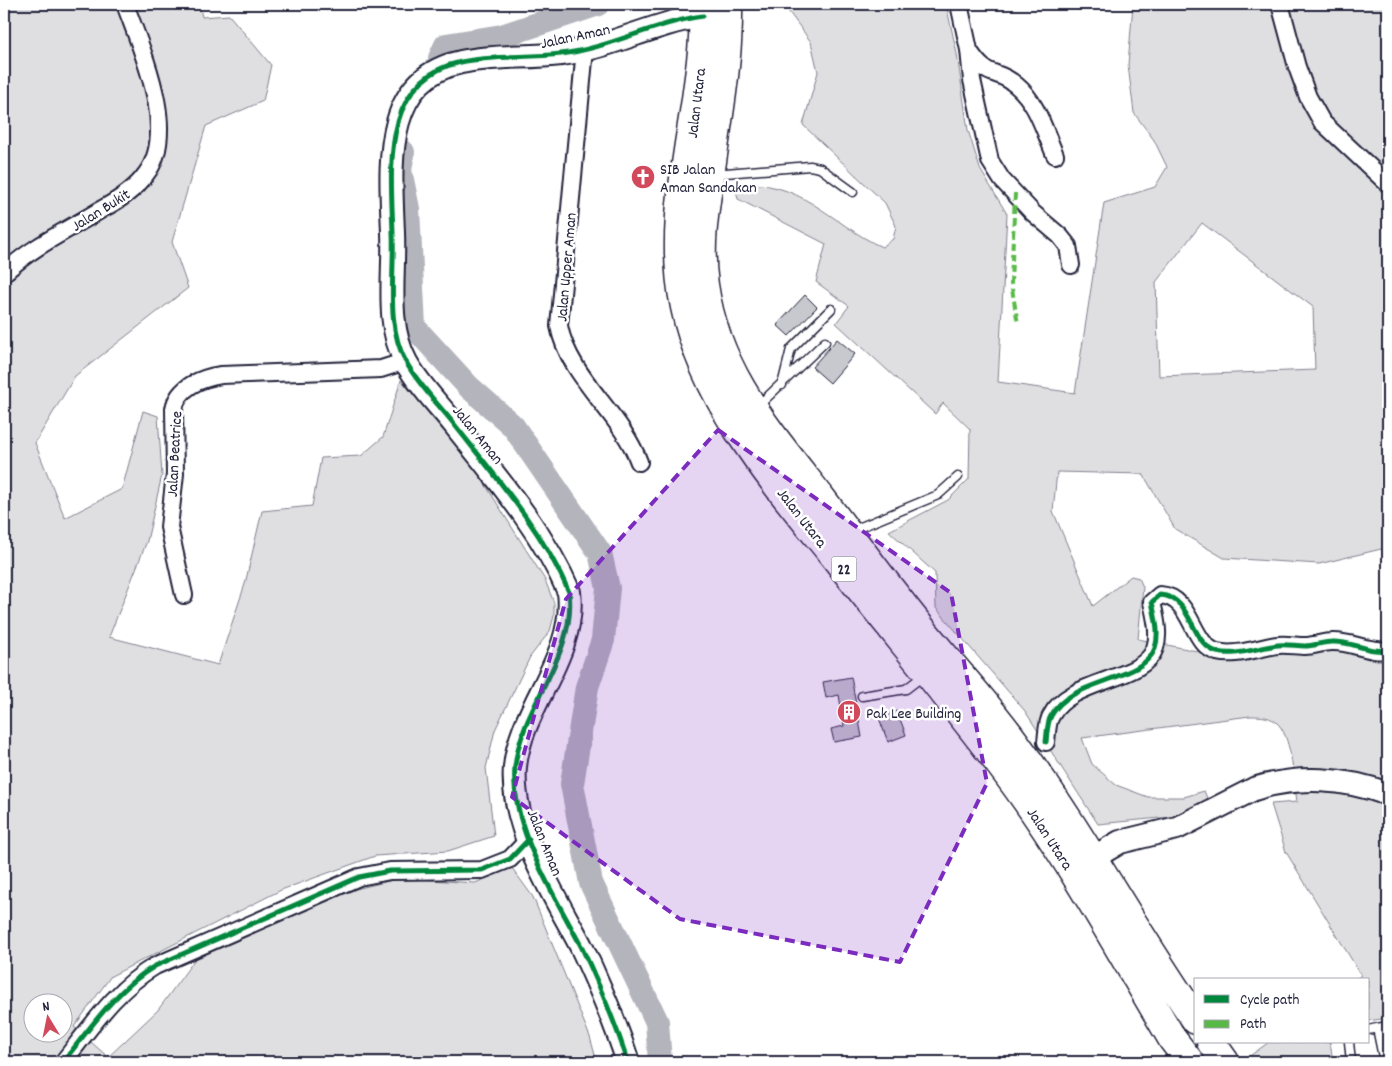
<svg xmlns="http://www.w3.org/2000/svg" width="1392" height="1066" viewBox="0 0 1392 1066" font-family="Dekko,sans-serif">
  <style>
    .green { fill: #dfdfe2; stroke: #80808e; fill-rule: evenodd }
    .lines { fill: none; stroke-linecap: round; stroke-linejoin: round }
    .river { stroke: #b4b4bc; stroke-width: 24 }
    .building { fill: #c8c8cf; stroke: #22223b }
    .lane-casing { stroke: #22223b; stroke-width: 11 }
    .street-casing { stroke: #22223b; stroke-width: 20 }
    .secondary-casing { stroke: #22223b; stroke-width: 26 }
    .highway-casing { stroke: #22223b; stroke-width: 31 }
    .lane { stroke: #fff; stroke-width: 8 }
    .street { stroke: #fff; stroke-width: 16 }
    .secondary { stroke: #fff; stroke-width: 22 }
    .highway { stroke: #fff; stroke-width: 28 }
    .quiet { stroke: #58b947; stroke-width: 4; stroke-dasharray: 8 4; stroke-linecap: butt }
    .cycleway-casing { stroke: #fff; stroke-width: 8 }
    .cycleway { stroke: #00873e; stroke-width: 5 }
    .marked { fill: #7b2cbf; fill-opacity: 0.2; stroke: #7b2cbf; stroke-width: 4; stroke-dasharray: 10 6; stroke-linejoin: round }
    .labels { text-anchor: middle; stroke-width: 5; stroke-linejoin: round; paint-order: stroke }
    .shield { fill: #fff; stroke: #646476; stroke-width: 1 }
    .shield-label { font-size: 15px; font-weight: bold; fill: #22223b }
    .street-label { font-size: 16px; fill: #22223b; stroke: #fff }
    .poi-label { font-size: 16px; fill: #22223b; stroke: #fff; text-anchor: start }
  </style>
  <rect width="100%" height="100%" fill="#fff"/>
  <filter id="ink" filterUnits="userSpaceOnUse"><feTurbulence type="fractalNoise" baseFrequency=".02" numOctaves="2"/><feDisplacementMap in="SourceGraphic" scale="10" xChannelSelector="R" yChannelSelector="G"/><feConvolveMatrix kernelMatrix="1 2 1 2 8 2 1 2 1" color-interpolation-filters="sRGB"/></filter>
  <g filter="url(#ink)">
    <path class="green" d="M4,4H199L202,17L229,15L271,65L263,101L206,126L172,242L188,288L75,376L35,443L65,518L122,489L143,411L158,416L162,475L147,541L109,637L218,665L245,584L262,511L312,506L321,458L361,456L383,437L401,380L473,465L545,580L554,603V616L550,631L530,657L495,730L486,768L494,836L448,851L375,856L281,890L111,976L74,1027L108,1057L158,1010L195,959L356,889L401,878L475,883L512,868L533,897L590,1037L597,1062H4ZM32,1004H62V1034H32Z
      M783,4H946L957,54L968,130L980,169L1007,214L998,382L1075,393L1104,203L1155,187L1167,167L1154,140L1134,113L1128,65L1133,4H1388V552L1381,549L1319,564L1224,558L1175,529L1143,474L1057,472L1053,511L1093,606L1131,576L1139,578L1143,587L1138,639L1236,659L1276,653L1336,649L1359,656L1388,657V1018L1368,1021V980H1355L1361,975L1286,852L1271,804L1297,802C1294,782 1292,740 1279,725C1272,716 1260,716 1250,716L1082,738L1092,764L1116,785L1148,797H1184L1204,791L1211,807L1191,815L1098,824L1025,711L936,608L935,573L889,531L948,500L969,479L970,429L943,403L935,414L836,323L849,306L816,282L826,244L738,199L735,186C797,175 832,225 882,247L893,239L896,226L885,203L803,125L818,72L811,42ZM1202,223L1313,307L1315,370L1159,376L1156,282Z
      M1269,1042H1330L1333,1062H1250L1247,1058Z"/>
    <g class="lines">
      <path class="river" d="M440,58L446,45L502,36L598,4
        M403,152L400,170L408,209L414,327L469,387L513,426L600,553L608,588L603,640L587,687L572,784L591,883L657,1022L660,1062"/>
    </g>
    <path class="building" d="M805,295L817,307L789,336L777,325Z
      M837,339L855,354L830,383L812,367Z
      M851,677L862,737L834,742L831,729L844,726L839,695L826,698L823,682Z
      M897,711L906,735L888,742L879,718Z"/>
    <g class="lines">
      <g class="lane-casing">
        <path id="lane" d="M714,174L810,166L820,168L853,192
          M782,385L791,349L831,309
          M759,405L825,342
          M851,531L938,495L958,477
          M862,696L906,689L923,676
          M1377,1028L1388,1026
          M1368,1030L1377,1028L1384,1062
          M1349,1042L1351,1062"/>
      </g>
      <g class="street-casing">
        <path id="street" d="M959,4L969,50L972,80L990,161L1002,180L1033,213L1060,236L1068,246L1071,265
          M1280,4L1297,67L1308,97L1322,122L1388,184
          M585,49L559,326C569,378 621,413 639,462
          M970,52C988,80 996,68 1016,85C1037,102 1044,130 1055,155
          M4,273C33,246 68,230 102,209C119,200 135,190 146,174C179,131 141,49 125,4
          M184,595L169,527L175,474L174,409C178,387 201,378 221,375L381,369L406,361
          M1046,742C1047,735 1047,722 1051,716C1070,678 1144,682 1155,648C1160,634 1155,616 1152,602L1160,595C1193,597 1190,644 1217,652C1236,657 1260,647 1278,645C1287,644 1296,646 1305,646C1314,646 1323,642 1332,642C1352,641 1368,653 1388,650
          M63,1062C91,1027 116,989 155,966L359,877L390,871L482,870L510,859L529,839"/>
      </g>
      <g class="secondary-casing">
        <path id="secondary" d="M1091,859L1120,842L1177,828L1254,789C1298,775 1345,778 1388,794
          M628,1062C615,1022 599,984 581,946C554,894 510,828 515,767C521,705 577,656 569,592C542,530 496,477 454,424C438,404 418,384 406,362C385,324 395,275 393,233C391,170 380,79 461,62C493,55 528,58 561,54C610,48 653,23 703,16"/>
      </g>
      <g class="highway-casing">
        <path id="highway" d="M702,4C706,34 700,69 696,99C686,167 670,238 685,307C705,403 774,482 834,556C888,625 945,692 998,762C1065,849 1117,946 1173,1040L1190,1062
          M728,4C729,59 719,113 711,168C705,206 698,246 704,285C717,374 769,431 822,499C856,544 890,590 926,634C957,672 991,708 1019,748C1083,835 1134,931 1196,1020
          M1211,1042L1225,1062"/>
      </g>
      <use href="#lane" class="lane"/>
      <use href="#street" class="street"/>
      <use href="#secondary" class="secondary"/>
      <use href="#highway" class="highway"/>
      <path class="quiet" d="M1015,193L1011,283L1018,324"/>
      <g class="cycleway-casing">
        <path id="cycleway" d="M1046,742C1047,735 1047,722 1051,716C1070,678 1144,682 1155,648C1160,634 1155,616 1152,602L1160,595C1193,597 1190,644 1217,652C1236,657 1260,647 1278,645C1287,644 1296,646 1305,646C1314,646 1323,642 1332,642C1352,641 1368,653 1388,650
          M63,1062C91,1027 116,989 155,966L359,877L390,871L482,870L510,859L529,839
          M628,1062C615,1022 599,984 581,946C554,894 510,828 515,767C521,705 577,656 569,592C542,530 496,477 454,424C438,404 418,384 406,362C385,324 395,275 393,233C391,170 380,79 461,62C493,55 528,58 561,54C610,48 653,23 703,16"/>
      </g>
      <use href="#cycleway" class="cycleway"/>
    </g>
  </g>
  <path class="marked" d="M718,430L951,593L987,783L900,962L680,919L512,797L566,599Z"/>
  <defs>
    <g id="church-disc" transform="scale(1.25)"><circle r="9.5" fill="#d1495b" stroke="#fff"/><path d="M-1.2-6h2.4v3.5h3.3v2.4h-3.3V6h-2.4V-.1h-3.3v-2.4h3.3Z" fill="#fff"/></g>
    <g id="building-disc" transform="scale(1.25)"><circle r="9.5" fill="#d1495b" stroke="#fff"/><path d="M-4-6H4V6H1V3H-1V6H-4ZM-2.5-4.3h1.7v1.8h-1.7ZM.8-4.3h1.7v1.8H.8ZM-2.5-1h1.7V.8h-1.7ZM.8-1h1.7V.8H.8Z" fill="#fff"/></g>
  </defs>
  <g fill-rule="evenodd">
    <use href="#church-disc" x="643" y="177"/>
    <use href="#building-disc" x="849" y="712"/>
  </g>
  <g class="labels">
    <rect class="shield" x="831.5" y="556.5" width="25" height="25" rx="4"/>
    <g class="shield-label">
      <text x="844" y="574">22</text>
    </g>
    <g class="street-label">
      <text transform="translate(575 35) rotate(-12)" y="6">Jalan Aman</text>
      <text transform="translate(695 103) rotate(-83)" y="6">Jalan Utara</text>
      <text transform="translate(100 209) rotate(-32)" y="6">Jalan Bukit</text>
      <text transform="translate(565 267) rotate(-85)" y="6">Jalan Upper Aman</text>
      <text transform="translate(479 434) rotate(51)" y="6">Jalan Aman</text>
      <text transform="translate(173 454) rotate(-87)" y="6">Jalan Beatrice</text>
      <text transform="translate(803 517) rotate(52)" y="6">Jalan Utara</text>
      <text transform="translate(1051 838) rotate(57)" y="6">Jalan Utara</text>
      <text transform="translate(546 842) rotate(68)" y="6">Jalan Aman</text>
    </g>
    <g class="poi-label">
      <text x="660" y="174">SIB Jalan<tspan x="660" dy="18">Aman Sandakan</tspan></text>
      <text x="866" y="718">Pak Lee Building</text>
    </g>
  </g>
  <rect width="1392" height="1066" fill="none" stroke="#fff" stroke-width="20"/>
  <rect x="10" y="10" width="1372" height="1046" fill="none" stroke="#22223b" stroke-width="2" filter="url(#ink)"/>
  <rect x="1194" y="978" width="175" height="65" fill="#ffffff" stroke="#a7a7b1"/>
  <rect x="1204" y="995" width="25" height="8" fill="#00873e" stroke="#a7a7b1"/>
  <text x="1240" y="1004" font-size="15" fill="#22223b">Cycle path</text>
  <rect x="1204" y="1020" width="25" height="8" fill="#58b947" stroke="#a7a7b1"/>
  <text x="1240" y="1028" font-size="15" fill="#22223b">Path</text>
  <g transform="translate(48 1018) rotate(350)"><circle r="24" fill="#ffffff" stroke="#a7a7b1"/>
  <path d="M0-4L9 19L0 12L-9 19Z" fill="#d1495b"/>
  <text y="-8" font-size="14" font-weight="bold" text-anchor="middle" fill="#22223b">N</text>
  </g>
</svg>
